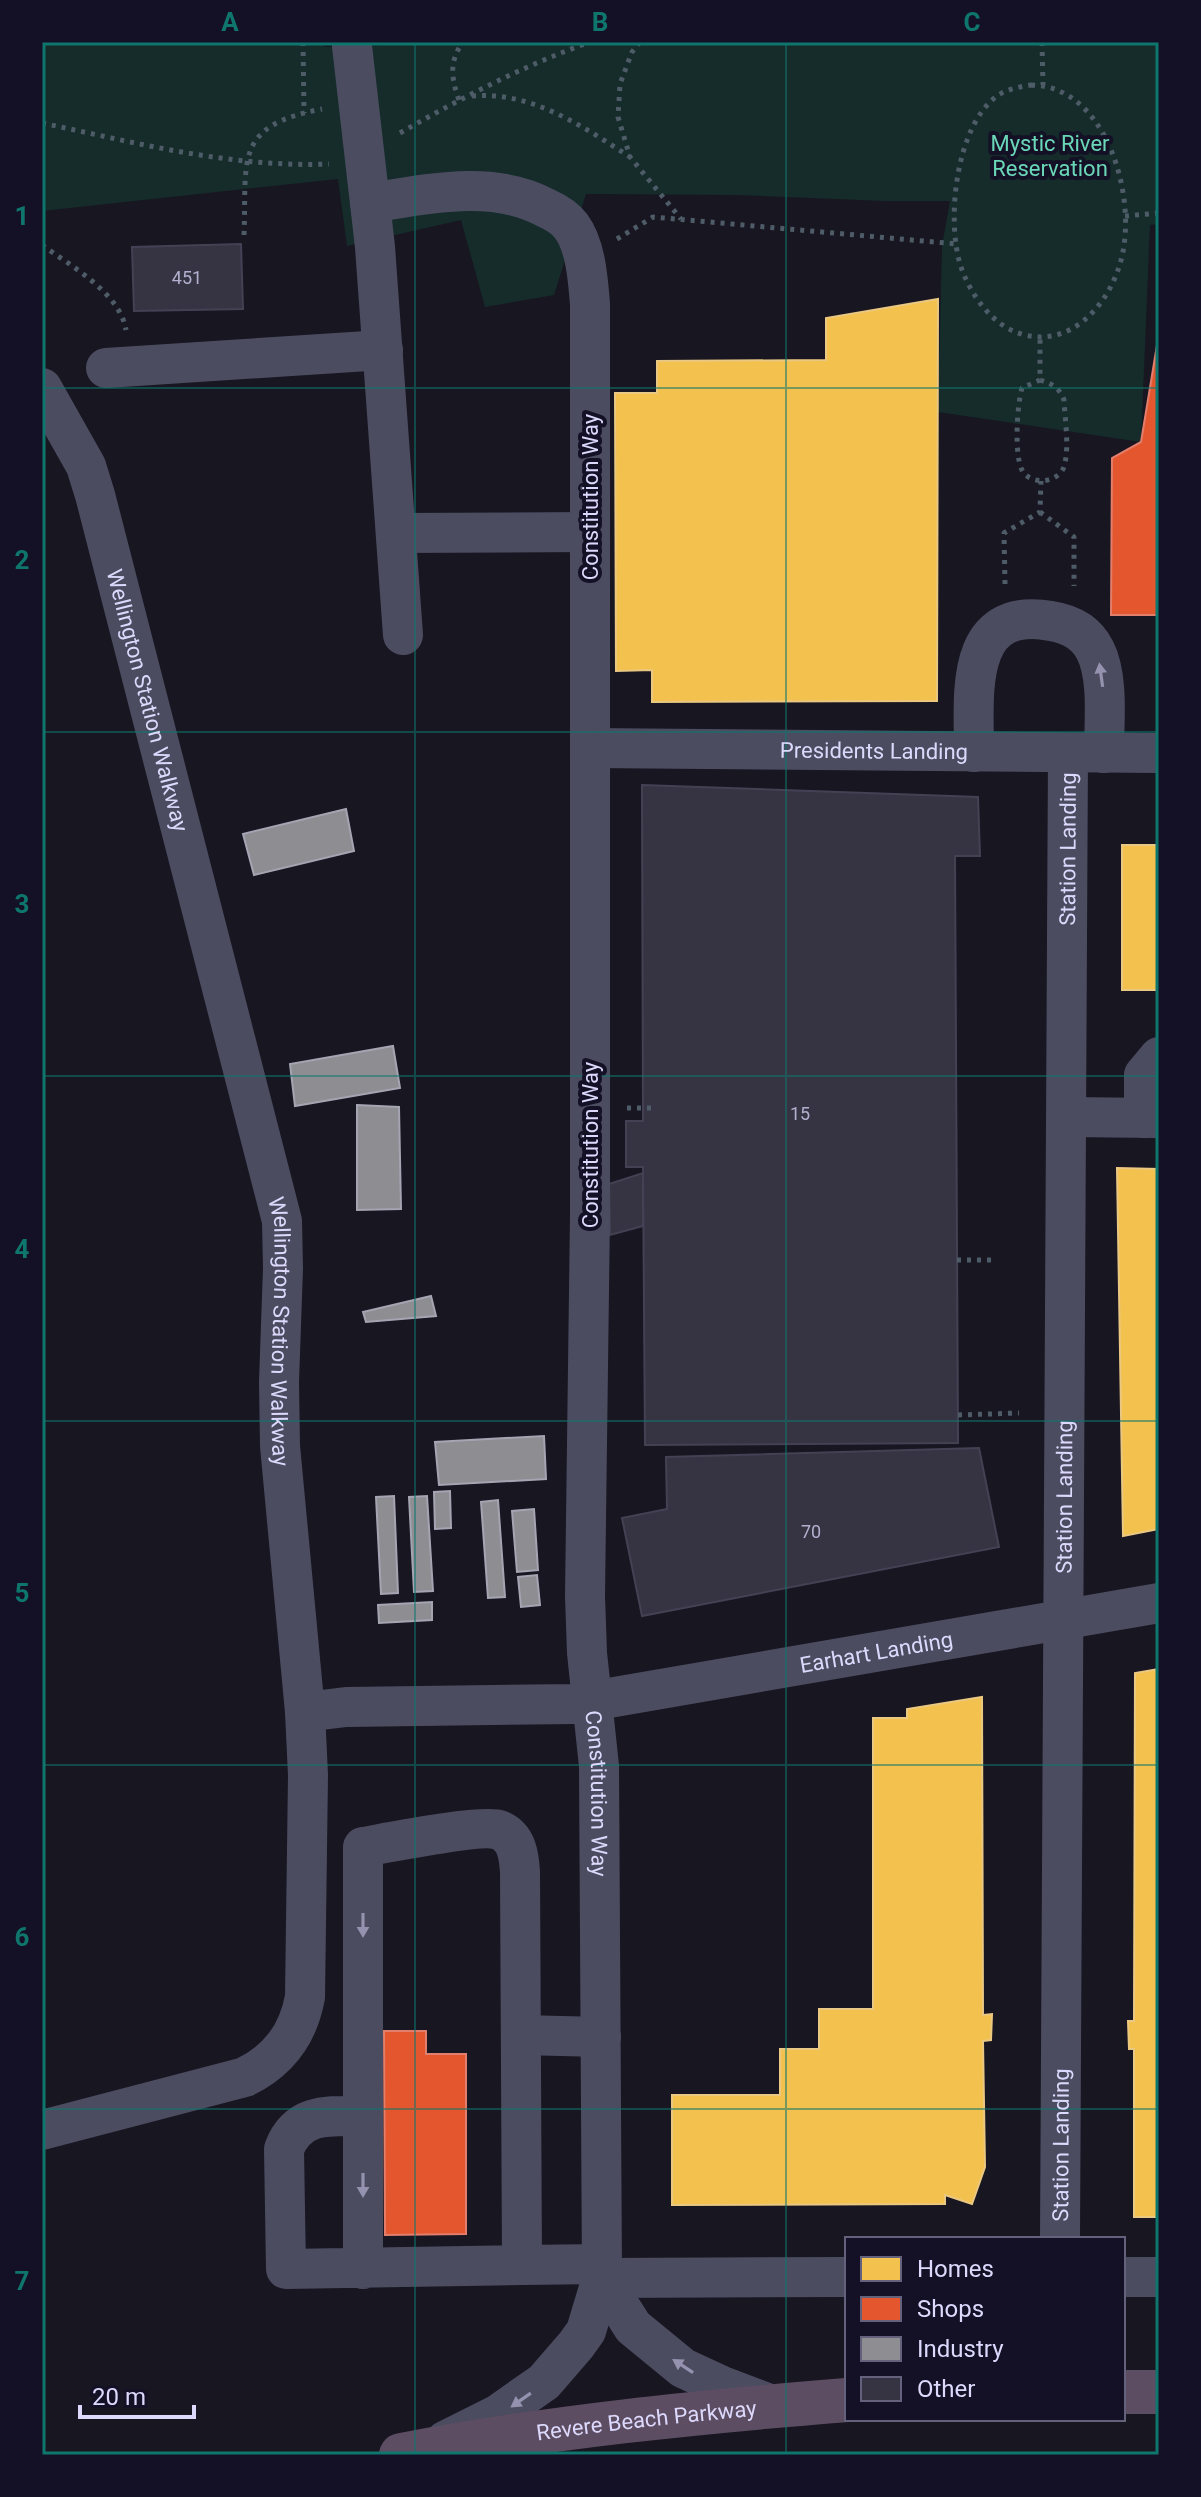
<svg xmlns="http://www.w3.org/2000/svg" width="1201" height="2497" viewBox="0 0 1201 2497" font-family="Roboto,sans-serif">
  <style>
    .green { fill: #152c2b }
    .homes { fill: #f2c14e; stroke: #ebc882; stroke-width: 2 }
    .shops { fill: #e4572e; stroke: #e27e6c; stroke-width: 2 }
    .industry { fill: #8d8d92; stroke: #a5a4b2; stroke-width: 2 }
    .building { fill: #363443; stroke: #454154; stroke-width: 2 }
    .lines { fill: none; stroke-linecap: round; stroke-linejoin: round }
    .path { stroke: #4e5c68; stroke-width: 5; stroke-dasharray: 4 6; stroke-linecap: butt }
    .minor { stroke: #4c4c61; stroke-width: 40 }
    .highway { stroke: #5d4d62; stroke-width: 44 }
    .oneway { fill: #9492ae }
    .grid { fill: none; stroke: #0f766e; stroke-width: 2; stroke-opacity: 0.55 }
    .labels { text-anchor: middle; stroke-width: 8; stroke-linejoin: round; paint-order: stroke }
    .number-label { font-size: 18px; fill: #b2b0ce }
    .park-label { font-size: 22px; fill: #6ad7b8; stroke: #141126 }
    .street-label { font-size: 22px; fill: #dcd9fc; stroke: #141126 }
    .neatline { fill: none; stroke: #0f766e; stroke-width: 3 }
    .grid-label { font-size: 26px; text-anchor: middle; font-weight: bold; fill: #0f766e }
  </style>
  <rect width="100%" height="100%" fill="#181621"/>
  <path class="green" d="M42,42H209L217,44L319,42L325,47L385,45L386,42H1159V224L1150,225L1141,442L938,412L942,246L950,201H885L737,195L586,194L554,295L485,307L461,220L347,246L338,179L42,211Z"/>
  <path class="homes" d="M938,299L937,701L652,702V670L616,671L615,393H657V361L826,360V318Z
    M1122,845H1159V990H1122Z
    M1117,1168L1159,1169V1529L1123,1536Z
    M1159,1669V2217H1134V2049H1129L1128,2021H1134L1135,1673Z
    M982,1697L983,2015L992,2014L991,2040L983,2041L985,2167L972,2204L945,2195V2204L672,2205V2095H780V2049H819V2009H873V1718H907V1709Z"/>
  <path class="shops" d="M1159,333V615H1111L1112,458L1141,442Z
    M384,2031H426V2054H466V2234L385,2235Z"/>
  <path class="industry" d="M346,809L354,851L254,875L243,834Z
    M393,1046L400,1088L295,1106L290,1064Z
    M357,1105L399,1107L401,1209L357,1210Z
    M431,1296L436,1316L366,1322L363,1312Z
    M544,1436L546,1479L439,1485L435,1442Z
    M450,1491L451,1528L435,1529L434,1492Z
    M394,1496L398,1593L381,1594L376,1497Z
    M427,1496L433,1591L414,1592L409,1497Z
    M498,1500L505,1597L488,1598L481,1502Z
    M534,1509L538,1570L517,1572L512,1511Z
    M537,1575L540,1605L521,1607L518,1577Z
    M432,1602V1620L379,1623L378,1605Z"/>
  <path class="building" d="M241,244L243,309L134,311L132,247Z
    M642,785L978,797L980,856H955L958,1443L645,1445L643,1167H626V1121H643Z
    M643,1173V1226L610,1235L609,1184Z
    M979,1448L999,1547L642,1616L622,1518L667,1509L666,1457Z"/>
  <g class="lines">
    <path class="path" d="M303,42L304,113
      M640,42L632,52L620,84L618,117L630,157L681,219
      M1042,42L1043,85
      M1031,85C1103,86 1133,185 1124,245C1118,293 1078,348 1025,335C994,328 971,296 961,267C946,222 955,127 997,96C1007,89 1019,87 1031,85Z
      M472,96C532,91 582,126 630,157
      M459,100C451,78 449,61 463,42
      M42,123C137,143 232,168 329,164
      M400,133C461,98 523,66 590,42
      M1125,216L1159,213
      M244,235C247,159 233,126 322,109
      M617,239L653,217L957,244
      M42,245C71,266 120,293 126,330
      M1040,380C1052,384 1059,387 1064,400C1065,420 1069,444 1065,463C1062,483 1031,487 1022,470C1014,454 1017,405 1022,388L1040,380V339
      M1040,512L1074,537V586
      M1005,584L1004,533L1040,512L1041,481
      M627,1108H653
      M957,1260H997
      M958,1415L1019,1413"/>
    <g class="minor">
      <path d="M352,46L375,247L403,635"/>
      <path id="s1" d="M370,203C427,194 493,179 546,208C555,212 565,218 571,226C586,246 588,280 590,304V1214L585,1596L587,1653L599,1766L602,2278L586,2331L576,2345L544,2382L497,2415L445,2441"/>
      <path d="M106,368L383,350"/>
      <path id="s2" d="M42,388L86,466L95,495L282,1221L283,1268L279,1382L280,1446L305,1712L308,1775L305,1997C298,2035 279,2060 245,2077L42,2130"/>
      <path d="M396,533L590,532"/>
      <path id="s3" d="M590,748L1159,753"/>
      <path d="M974,752C974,695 963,605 1051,621C1070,624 1086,632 1095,650C1109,677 1104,723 1104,753"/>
      <path d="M1066,1117L1159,1118"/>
      <path d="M1144,1118V1075L1159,1057"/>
      <path id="s4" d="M305,1712L346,1707L574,1704L1159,1603"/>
      <path d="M521,2035L601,2037"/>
      <path id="s5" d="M1060,2239L1068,753"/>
      <path d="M522,2265L602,2264"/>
      <path d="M363,2269V1847C386,1843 483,1824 499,1830C517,1837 519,1856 520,1872L522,2265L286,2269L284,2149C298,2112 329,2116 363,2116"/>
      <path d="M1123,2277H1159"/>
      <path d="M602,2278L847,2277"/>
      <path d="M602,2278L633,2327L683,2368L722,2386L775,2406"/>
    </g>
    <g class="highway">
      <path d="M1123,2392H1159"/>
      <path id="s6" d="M401,2455C548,2427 697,2412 847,2400"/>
    </g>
  </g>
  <defs><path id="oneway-solid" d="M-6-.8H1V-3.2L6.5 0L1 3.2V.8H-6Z" transform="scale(2)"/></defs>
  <g class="oneway">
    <use href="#oneway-solid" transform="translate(1101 675) rotate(-98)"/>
    <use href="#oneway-solid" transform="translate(363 1925) rotate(90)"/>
    <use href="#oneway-solid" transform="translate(363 2185) rotate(90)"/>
    <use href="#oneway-solid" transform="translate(683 2366) rotate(-147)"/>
    <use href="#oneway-solid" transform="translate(521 2400) rotate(145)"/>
  </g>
  <path class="grid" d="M415,42V2455M786,42V2455M42,388H1159M42,732H1159M42,1076H1159M42,1421H1159M42,1765H1159M42,2109H1159"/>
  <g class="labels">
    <g class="number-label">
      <text x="187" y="284">451</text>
      <text x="800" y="1120">15</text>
      <text x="811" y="1538">70</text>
    </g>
    <g class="park-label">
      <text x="1050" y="151">Mystic River<tspan x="1050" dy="25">Reservation</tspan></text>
    </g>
    <g class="street-label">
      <text transform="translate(590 497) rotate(-90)" y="8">Constitution Way</text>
      <text dy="8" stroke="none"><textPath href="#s2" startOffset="332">Wellington Station Walkway</textPath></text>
      <text dy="8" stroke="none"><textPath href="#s3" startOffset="284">Presidents Landing</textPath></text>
      <text dy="8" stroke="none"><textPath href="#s5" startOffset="1390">Station Landing</textPath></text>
      <text transform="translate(590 1145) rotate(-90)" y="8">Constitution Way</text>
      <text dy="8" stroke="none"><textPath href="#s2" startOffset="980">Wellington Station Walkway</textPath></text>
      <text dy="8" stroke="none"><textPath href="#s5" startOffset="742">Station Landing</textPath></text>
      <text dy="8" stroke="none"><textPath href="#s4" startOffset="576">Earhart Landing</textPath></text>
      <text dy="8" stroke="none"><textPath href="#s1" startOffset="1782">Constitution Way</textPath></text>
      <text dy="8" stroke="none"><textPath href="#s5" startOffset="94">Station Landing</textPath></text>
      <text dy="8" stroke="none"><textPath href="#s6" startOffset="248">Revere Beach Parkway</textPath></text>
    </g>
  </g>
  <rect width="1201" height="2497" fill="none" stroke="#141126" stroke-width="88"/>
  <rect x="845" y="2237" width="280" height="184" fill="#141126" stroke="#64617c" stroke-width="2"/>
  <rect x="861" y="2257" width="40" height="24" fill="#f2c14e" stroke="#64617c" stroke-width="2"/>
  <text x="917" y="2277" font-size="24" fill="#dcd9fc">Homes</text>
  <rect x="861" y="2297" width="40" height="24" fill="#e4572e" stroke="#64617c" stroke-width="2"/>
  <text x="917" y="2317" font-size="24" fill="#dcd9fc">Shops</text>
  <rect x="861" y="2337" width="40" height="24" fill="#8d8d92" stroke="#64617c" stroke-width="2"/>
  <text x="917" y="2357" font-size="24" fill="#dcd9fc">Industry</text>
  <rect x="861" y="2377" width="40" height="24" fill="#363443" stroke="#64617c" stroke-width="2"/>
  <text x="917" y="2397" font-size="24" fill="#dcd9fc">Other</text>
  <path d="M80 2405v12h114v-12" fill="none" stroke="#dcd9fc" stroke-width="4"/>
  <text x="92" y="2405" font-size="24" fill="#dcd9fc" stroke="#141126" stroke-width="6" paint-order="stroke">20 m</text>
  <rect x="44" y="44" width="1113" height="2409" class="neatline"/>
  <g class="grid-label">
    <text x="230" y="31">A</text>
    <text x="600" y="31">B</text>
    <text x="972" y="31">C</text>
    <text x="22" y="225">1</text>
    <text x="22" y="569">2</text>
    <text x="22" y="913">3</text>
    <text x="22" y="1258">4</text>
    <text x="22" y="1602">5</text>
    <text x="22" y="1946">6</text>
    <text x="22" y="2290">7</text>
  </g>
</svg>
